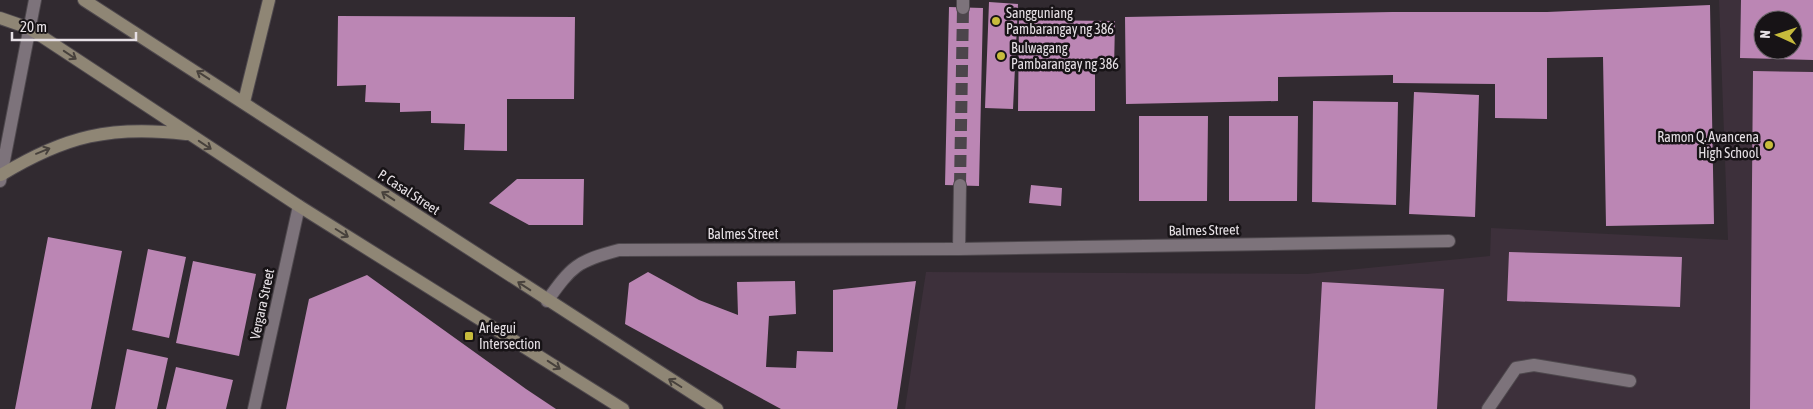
<svg xmlns="http://www.w3.org/2000/svg" width="1813" height="409" viewBox="0 0 1813 409" font-family="'Asap Condensed',sans-serif">
  <style>
    .built { fill: #3d303b; fill-rule: evenodd }
    .building { fill: #bb86b4; fill-rule: evenodd }
    .lines { fill: none; stroke-linecap: round; stroke-linejoin: round }
    .pedestrian-tunnel { stroke: #4c454b; stroke-width: 12; stroke-dasharray: 12 6; stroke-linecap: butt }
    .service-casing { stroke: #4e484d; stroke-width: 14 }
    .pedestrian-casing { stroke: #4e484d; stroke-width: 14 }
    .minor-casing { stroke: #4e484d; stroke-width: 14 }
    .tertiary-casing { stroke: #4e484d; stroke-width: 14 }
    .secondary-casing { stroke: #4e484d; stroke-width: 14 }
    .service { stroke: #7d737b; stroke-width: 12 }
    .pedestrian { stroke: #7d737b; stroke-width: 12 }
    .minor { stroke: #7d737b; stroke-width: 12 }
    .tertiary { stroke: #7d737b; stroke-width: 12 }
    .secondary { stroke: #8f8675; stroke-width: 12 }
    .oneway { stroke: #47413c }
    .poi-dot { fill: #c7bb3c; stroke: #171316; stroke-width: 2 }
    .labels { text-anchor: middle; stroke-width: 5; stroke-linejoin: round; paint-order: stroke }
    .poi-label { font-size: 14px; fill: #e6e0e5; stroke: #171316; text-anchor: start }
    .street-label { font-size: 14px; fill: #e6e0e5; stroke: #171316 }
  </style>
  <rect width="100%" height="100%" fill="#312a30"/>
  <path class="built" d="M1719,0H1813V409H905L926,272L1307,274L1490,256L1491,228L1728,240ZM1763,20H1793V50H1763Z"/>
  <path class="building" d="M1741,0H1813V60L1740,58ZM1763,20H1793V50H1763Z
    M989,2L1018,4L1013,109L985,108Z
    M1710,5L1714,224L1606,226L1603,57L1547,58V119L1495,118V84L1393,83V75L1278,77V101L1126,104L1125,17L1392,12H1547Z
    M949,7L983,8L979,186L945,185Z
    M338,16L575,17L574,99H507V151L464,150L465,124L431,123V111L400,112V103L365,102L366,85L337,86Z
    M1019,20L1115,21L1114,70H1095V111H1018Z
    M1753,71L1813,72V409H1750Z
    M1414,92L1479,95L1475,217L1409,214Z
    M1313,101L1398,102L1396,205L1312,202Z
    M1139,116H1208L1207,201H1139Z
    M1229,116H1298L1297,201H1229Z
    M517,179H584L583,225H529L489,203Z
    M1031,185L1062,188L1061,206L1029,203Z
    M48,237L122,251L91,409H15Z
    M148,249L186,257L169,338L132,330Z
    M1509,252L1682,257L1680,307L1507,301Z
    M193,261L256,274L239,356L176,343Z
    M648,272L699,300L738,315L737,282L795,281L796,314L769,316L766,367L796,368L797,351L833,352V290L916,281L897,409H781L625,324L629,283Z
    M367,275L526,389L556,409H286L309,299Z
    M1322,282L1444,289L1437,409H1315Z
    M127,349L168,358L157,409H115Z
    M176,367L233,380L226,409H166Z"/>
  <g class="lines">
    <path class="pedestrian-tunnel" d="M960,185L963,8"/>
    <g class="service-casing">
      <path id="service" d="M1488,409L1516,368L1534,365L1630,381"/>
    </g>
    <g class="pedestrian-casing">
      <path id="pedestrian" d="M963,8V0
        M959,249L960,185"/>
    </g>
    <g class="minor-casing">
      <path id="minor" d="M547,301C572,266 577,261 619,250L959,249L1449,241
        M254,409L299,206"/>
    </g>
    <g class="tertiary-casing">
      <path id="tertiary" d="M0,181L35,0"/>
    </g>
    <g class="secondary-casing">
      <path id="secondary" d="M84,0L717,409
        M0,18L29,28L299,206L623,409
        M244,102L269,0
        M1,175C65,136 111,125 186,134"/>
    </g>
    <use href="#service" class="service"/>
    <use href="#pedestrian" class="pedestrian"/>
    <use href="#minor" class="minor"/>
    <use href="#tertiary" class="tertiary"/>
    <use href="#secondary" class="secondary"/>
  </g>
  <defs><path id="oneway-shaft" d="M-6 0H5M1.5-3L5.5 0L1.5 3" fill="none" stroke-width="1.6" stroke-linecap="round" stroke-linejoin="round" transform="scale(1.25)"/></defs>
  <g class="oneway">
    <use href="#oneway-shaft" transform="translate(70 55) rotate(34)"/>
    <use href="#oneway-shaft" transform="translate(203 75) rotate(-147)"/>
    <use href="#oneway-shaft" transform="translate(205 145) rotate(34)"/>
    <use href="#oneway-shaft" transform="translate(43 151) rotate(-22)"/>
    <use href="#oneway-shaft" transform="translate(388 196) rotate(-147)"/>
    <use href="#oneway-shaft" transform="translate(342 233) rotate(32)"/>
    <use href="#oneway-shaft" transform="translate(524 286) rotate(-147)"/>
    <use href="#oneway-shaft" transform="translate(554 365) rotate(33)"/>
    <use href="#oneway-shaft" transform="translate(675 383) rotate(-148)"/>
  </g>
  <g class="poi-dot">
    <circle cx="996" cy="21" r="5"/>
    <circle cx="1001" cy="56" r="5"/>
    <circle cx="1769" cy="145" r="5"/>
    <rect x="464" y="331" width="10" height="10" rx="2.5"/>
  </g>
  <g class="labels">
    <g class="poi-label">
      <text x="1006" y="18">Sangguniang<tspan x="1006" dy="16">Pambarangay ng 386</tspan></text>
      <text x="1011" y="53">Bulwagang<tspan x="1011" dy="16">Pambarangay ng 386</tspan></text>
      <text x="1759" y="142" text-anchor="end">Ramon Q. Avancena<tspan x="1759" dy="16">High School</tspan></text>
      <text x="479" y="333">Arlegui<tspan x="479" dy="16">Intersection</tspan></text>
    </g>
    <g class="street-label">
      <text transform="translate(409 192) rotate(33)" y="5">P. Casal Street</text>
      <text transform="translate(1204 230) rotate(-1)" y="5">Balmes Street</text>
      <text x="743" y="239">Balmes Street</text>
      <text transform="translate(262 304) rotate(-78)" y="5">Vergara Street</text>
    </g>
  </g>
  <g transform="translate(1778 35) rotate(273)"><circle r="24" fill="#171316" stroke="#6a6569"/>
  <path d="M0-4L9 19L0 12L-9 19Z" fill="#c7bb3c"/>
  <text y="-8" font-size="14" font-weight="bold" text-anchor="middle" fill="#e6e0e5">N</text>
  </g>
  <path d="M12 32v8h124v-8" fill="none" stroke="#e6e0e5" stroke-width="2.5"/>
  <text x="20" y="32" font-size="15" fill="#e6e0e5" stroke="#171316" stroke-width="4" paint-order="stroke">20 m</text>
</svg>
